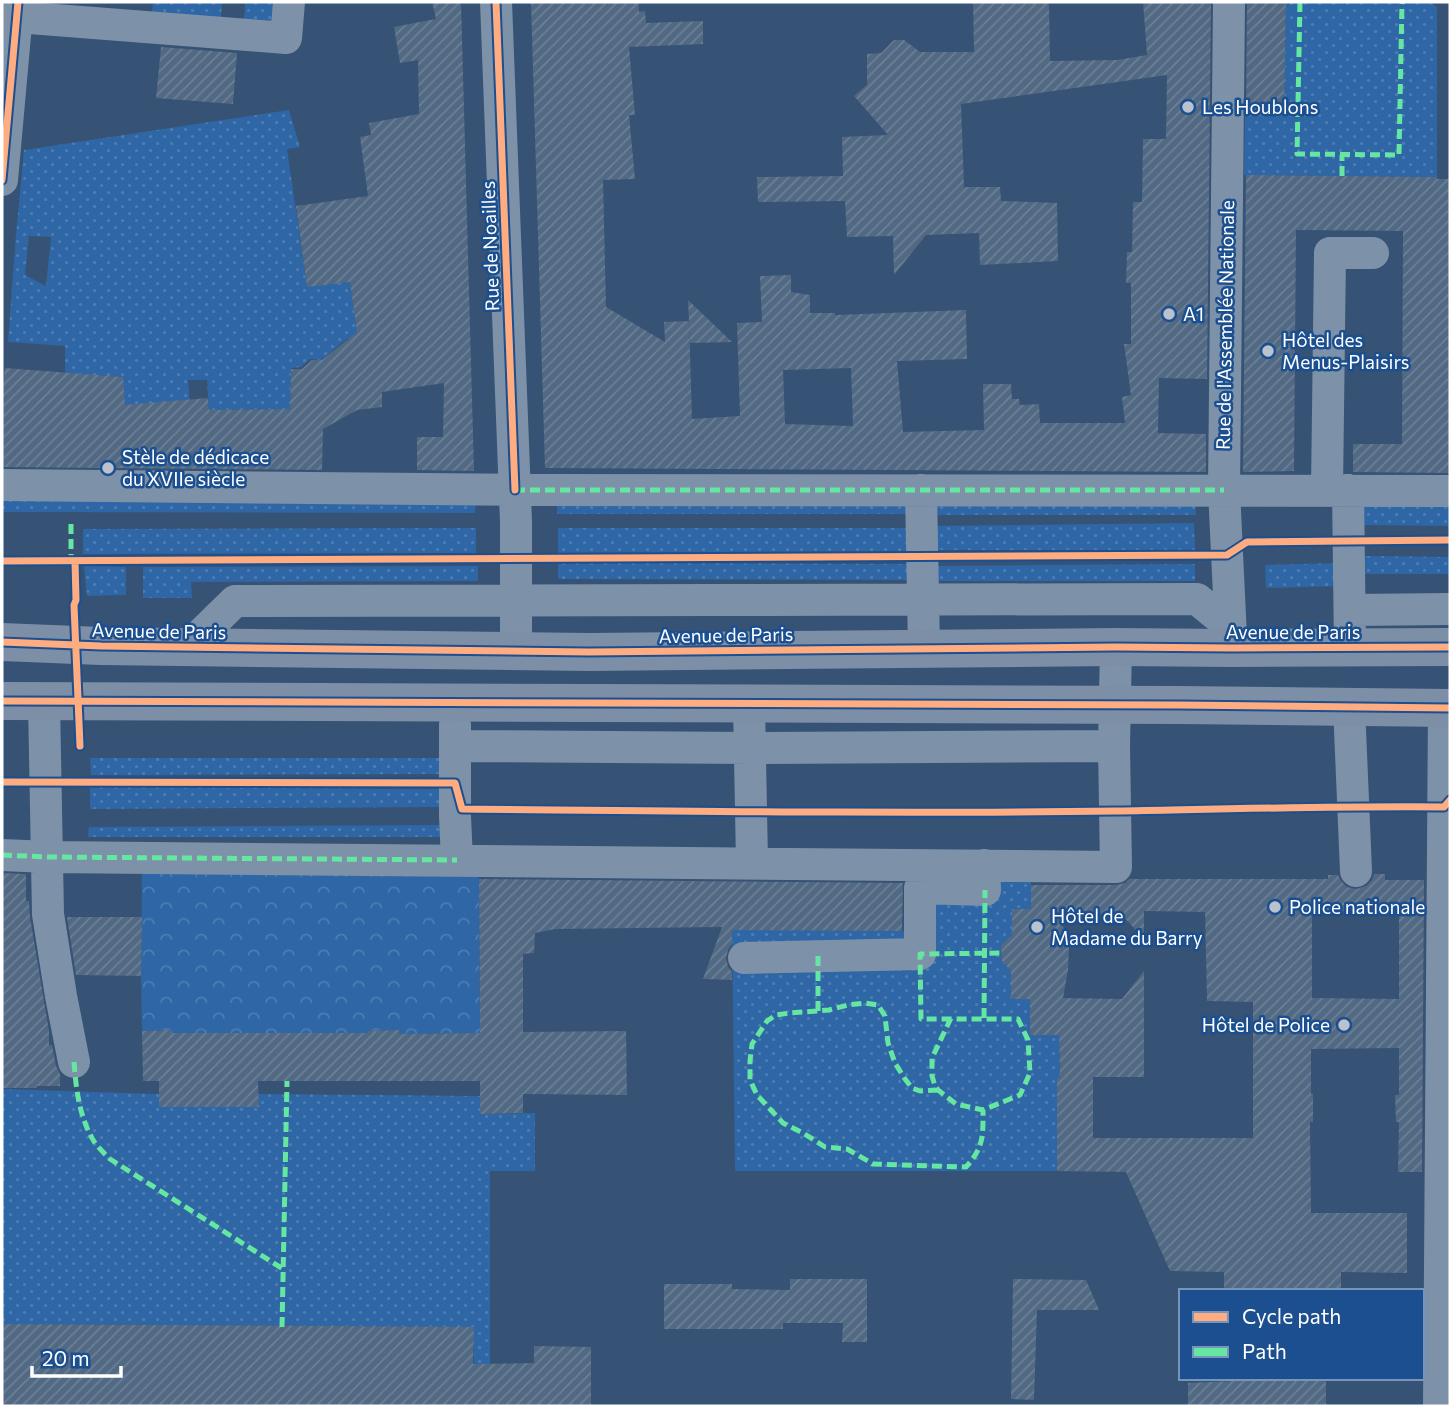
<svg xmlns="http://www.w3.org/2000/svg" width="1452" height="1408" viewBox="0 0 1452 1408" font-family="Commissioner,sans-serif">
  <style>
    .grass { fill: url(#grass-dots); fill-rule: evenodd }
    .park { fill: url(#park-crowns) }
    .building { fill: url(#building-hatch); fill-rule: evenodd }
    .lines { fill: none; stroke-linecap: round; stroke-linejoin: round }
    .minor { stroke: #7d92a8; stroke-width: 32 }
    .major { stroke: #7d8ea7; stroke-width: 38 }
    .quiet { stroke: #66e7a1; stroke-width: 5; stroke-dasharray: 10 5; stroke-linecap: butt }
    .cycleway-casing { stroke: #1b4f8f; stroke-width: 11 }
    .cycleway { stroke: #ffac80; stroke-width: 7 }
    .poi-dot { fill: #b9c2ce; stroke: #1b4f8f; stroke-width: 2.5 }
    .labels { text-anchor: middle; stroke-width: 5; stroke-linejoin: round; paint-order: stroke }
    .poi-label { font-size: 19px; fill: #fff; stroke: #1b4f8f; text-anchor: start }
    .street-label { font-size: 19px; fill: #fff; stroke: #1b4f8f }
  </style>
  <defs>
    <pattern id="grass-dots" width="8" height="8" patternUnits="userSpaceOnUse" patternTransform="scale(1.75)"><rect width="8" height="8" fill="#2f66a5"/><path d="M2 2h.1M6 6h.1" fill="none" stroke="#4e7db2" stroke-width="1.8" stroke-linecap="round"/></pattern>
    <pattern id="park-crowns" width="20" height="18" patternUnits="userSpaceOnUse" patternTransform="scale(1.75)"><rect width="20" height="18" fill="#2f66a5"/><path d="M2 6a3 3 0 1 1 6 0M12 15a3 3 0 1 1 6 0" fill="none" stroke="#4e7db2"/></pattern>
    <pattern id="building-hatch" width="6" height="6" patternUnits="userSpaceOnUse" patternTransform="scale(1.75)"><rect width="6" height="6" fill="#526984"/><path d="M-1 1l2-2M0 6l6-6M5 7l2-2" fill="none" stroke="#6c8096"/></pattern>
  </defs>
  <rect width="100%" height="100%" fill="#365274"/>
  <path class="grass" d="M153,2H222L221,19L152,13Z
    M245,2H276L274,23L244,21Z
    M1286,2H1429L1437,7V177L1244,175L1245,116H1284Z
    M289,110L300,147L287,149L307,286L350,282L357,329L365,358L348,338L321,360L310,359L301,367L291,368L290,409L209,410L207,380H188L191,415L126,423L122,377L65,373V346L8,342L16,234L24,150ZM29,236L51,237L46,286L25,275Z
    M2,498L476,499L475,513L2,512Z
    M557,498L913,499V514H557Z
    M1195,498L1196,515H928V500Z
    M1360,500L1450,501V526L1360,525Z
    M1194,523L1195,550H927V526Z
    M476,528V553L83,554V529Z
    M558,528H915V553H558Z
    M1365,556L1450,557V574H1364Z
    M558,563L914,564L913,580L558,579Z
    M1344,563V586L1266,588L1265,565Z
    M1195,564V581H928V566Z
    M84,566L126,567V595L87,596Z
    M478,566V581L191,582L192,598H143V567Z
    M90,758H449V774L91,775Z
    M90,787L449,789L448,807L90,809Z
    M446,825L445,837H88L89,827Z
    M907,872L1031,873V909H1012V935L1001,945L1002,958L1030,999V1035H1059L1060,1077L1057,1078V1171H735L732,928L907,931Z
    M2,1089L159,1094V1107L258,1094L480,1096V1114L535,1113V1171H490V1364L474,1365L473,1327L2,1324Z"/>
  <path class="park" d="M142,872L479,873L480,1033L399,1034V1030L369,1031L368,1033H171L170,1030L142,1031L141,976Z"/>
  <path class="building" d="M432,2H461L474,471L417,470V437H443L444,383L382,392V407L357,410L323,429L322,470L2,467V392L5,368L123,377L125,405L208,398L209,410L290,409L291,369H302L312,360H322L357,332L350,282L307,287L296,206L368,196L360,137L371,135L369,123L419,114L418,60L400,63L394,27L436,19Z
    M531,2H639V12L645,11L646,23L703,21V44L629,47L635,115H629L635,179L603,180L606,307L665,342L664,322L689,321L692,419L740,416L737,323L762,322L760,276L791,275V292L810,295V313H835V315L966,310L967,359L897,361L903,432L984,430L983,384H1011L1012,399H1019L1020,405L1039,404L1040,423H1125L1122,397L1131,395L1124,344H1131V283H1126L1127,252H1132L1133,202H1142L1143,139H1166L1167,75L961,104L964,187H1000L1001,201L1057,203L1058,261L980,265L979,233L926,235L894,275L893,236L847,237L845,201L758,202L757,177L843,176L842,137L888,135L854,96L867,85V54L881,53L894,40H904L920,52H974L973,2H1049L1050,61L1117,60L1147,55L1143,2H1211L1207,379L1159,378L1158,433L1206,434V472L545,468ZM851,368L853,426L785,424L783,370Z
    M1247,2H1286L1284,116H1246Z
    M161,47L237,53L233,104L156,98Z
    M1246,175L1437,177V179H1450V473L1353,472V444H1402L1403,231L1296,230L1294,471L1243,472Z
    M688,300L732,342L690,343Z
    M2,873L26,874V901H29L30,917L49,1031V1045H52L56,1066L60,1074V1086H37L36,1088H2Z
    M1374,874H1385V880H1424L1422,1172H1398L1399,1122H1396L1395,1095H1399V1048L1311,1049V1094H1313V1122H1310L1311,1213H1407V1273L1341,1272V1291H1224V1272L1170,1271L1126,1172L1057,1171V1078L1060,1077L1059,1035H1030V999H1011V971L1002,961L1001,945L1012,935V909H1031V885H1116L1125,883L1129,879H1328V875H1338L1341,881L1347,887L1356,889L1366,886L1372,880ZM1144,911L1205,912L1207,1001L1253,1002V1138H1093V1077H1144V971L1122,999L1063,998L1068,970L1069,948L1060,914L1120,913L1144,939ZM1352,911H1399V999L1312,998V912Z
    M479,879L903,883L902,931L732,930V944L728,950L726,958L728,967L732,972V980L703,979L722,927L555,929L535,933L534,953L523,954V1032L626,1031L627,1095L523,1094V1113L480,1114V1081H258L259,1107H159V1081H143L142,1031L171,1030V1033H368V1031L399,1030V1034L480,1033Z
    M67,917H142L141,976L76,975Z
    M790,1279H867V1342H842L843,1323H783V1329H664V1284H732V1289L790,1290Z
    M1013,1279L1086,1280L1099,1310H1037L1034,1400L1011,1399Z
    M2,1324L474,1327L473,1364L534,1363V1346L591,1347V1406H2Z
    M1233,1378H1326V1406H1188V1383L1233,1381Z"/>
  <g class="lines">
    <path class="minor" d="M496,2L516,522V652
      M1229,2L1224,490L1231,637
      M17,17L286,38L289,2
      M2,180L18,2
      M2,485L532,490L1450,491
      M921,490L924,649
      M1327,490L1330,253H1373
      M1348,490L1350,647
      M1350,610L1450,609
      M188,647L235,601C556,599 876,601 1197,599L1230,626
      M44,702L48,914L61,996L74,1062
      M749,704L752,862
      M1349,706L1356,871
      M455,725V816L457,860
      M456,746L751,748L1114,746
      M2,855L48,857L1116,867L1114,746L1116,647
      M744,958L920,954V888L985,890L984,865
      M1439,1406L1444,708"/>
    <path class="major" d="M2,642L101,646L589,652L1116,647L1232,648L1450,647
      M2,701L1179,705L1450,708"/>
    <path class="quiet" d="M1300,2L1297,154L1399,155L1402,2
      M1342,176V155
      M515,490H1224
      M71,524V564
      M2,855L48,857L457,860
      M818,956V1011
      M951,1018L932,1058V1076L935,1086L938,1090L956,1104L983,1110L1020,1095L1030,1073L1028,1040L1018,1019H921L920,954L1002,953
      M984,1018L985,890
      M74,1062C76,1088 79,1115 92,1138C96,1146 104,1153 110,1159L283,1269
      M938,1090L920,1091L912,1088L905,1079L895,1063L888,1043L885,1016L878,1005L865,1003L848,1005L829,1010L790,1013L776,1015L767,1021L752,1044L750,1061V1080L757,1095L783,1123L803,1133L825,1147L847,1149L873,1164L966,1167C984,1147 983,1136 983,1110
      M282,1327L287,1081"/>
    <g class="cycleway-casing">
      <path id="cycleway" d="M496,2L515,490
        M2,180L18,2
        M2,561L1227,555L1247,542L1450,540
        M75,561L76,600L74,605L80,746
        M2,642L101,646L589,652L1116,647L1232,648L1450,647
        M2,701L1179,705L1450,708
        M2,782L455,783L462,809C680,811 898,814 1117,811C1226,809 1335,806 1444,807L1450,800"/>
    </g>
    <use href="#cycleway" class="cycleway"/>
  </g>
  <g class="poi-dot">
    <circle cx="1188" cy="107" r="7"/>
    <circle cx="1169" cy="314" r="7"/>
    <circle cx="1268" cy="351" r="7"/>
    <circle cx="108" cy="468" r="7"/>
    <circle cx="1275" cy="907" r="7"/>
    <circle cx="1037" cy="927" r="7"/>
    <circle cx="1344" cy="1025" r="7"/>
  </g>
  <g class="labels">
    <g class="poi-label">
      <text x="1202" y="114">Les Houblons</text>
      <text x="1183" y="321">A1</text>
      <text x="1282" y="347">Hôtel des<tspan x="1282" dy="22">Menus-Plaisirs</tspan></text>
      <text x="122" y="464">Stèle de dédicace<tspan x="122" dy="22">du XVIIe siècle</tspan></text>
      <text x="1289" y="914">Police nationale</text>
      <text x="1051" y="923">Hôtel de<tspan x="1051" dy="22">Madame du Barry</tspan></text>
      <text x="1330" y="1032" text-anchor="end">Hôtel de Police</text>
    </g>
    <g class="street-label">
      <text transform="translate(490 246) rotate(-92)" y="7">Rue de Noailles</text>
      <text transform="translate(1225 325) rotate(-89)" y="7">Rue de l'Assemblée Nationale</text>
      <text transform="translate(159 631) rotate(1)" y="7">Avenue de Paris</text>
      <text x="1293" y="639">Avenue de Paris</text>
      <text transform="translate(726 635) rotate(-1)" y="7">Avenue de Paris</text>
    </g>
  </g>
  <rect width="1452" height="1408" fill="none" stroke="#ffffff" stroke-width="7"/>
  <rect x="1179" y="1289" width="245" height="91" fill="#1b4f8f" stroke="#7695bc" stroke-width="2"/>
  <rect x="1193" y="1312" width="35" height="10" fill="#ffac80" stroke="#7695bc" stroke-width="2"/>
  <text x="1242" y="1324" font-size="21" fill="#ffffff">Cycle path</text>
  <rect x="1193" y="1347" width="35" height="10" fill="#66e7a1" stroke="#7695bc" stroke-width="2"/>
  <text x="1242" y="1359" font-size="21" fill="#ffffff">Path</text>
  <path d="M32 1366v10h89v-10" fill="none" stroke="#ffffff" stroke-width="3.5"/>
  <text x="42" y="1366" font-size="21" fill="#ffffff" stroke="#1b4f8f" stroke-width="5" paint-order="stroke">20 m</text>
</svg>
